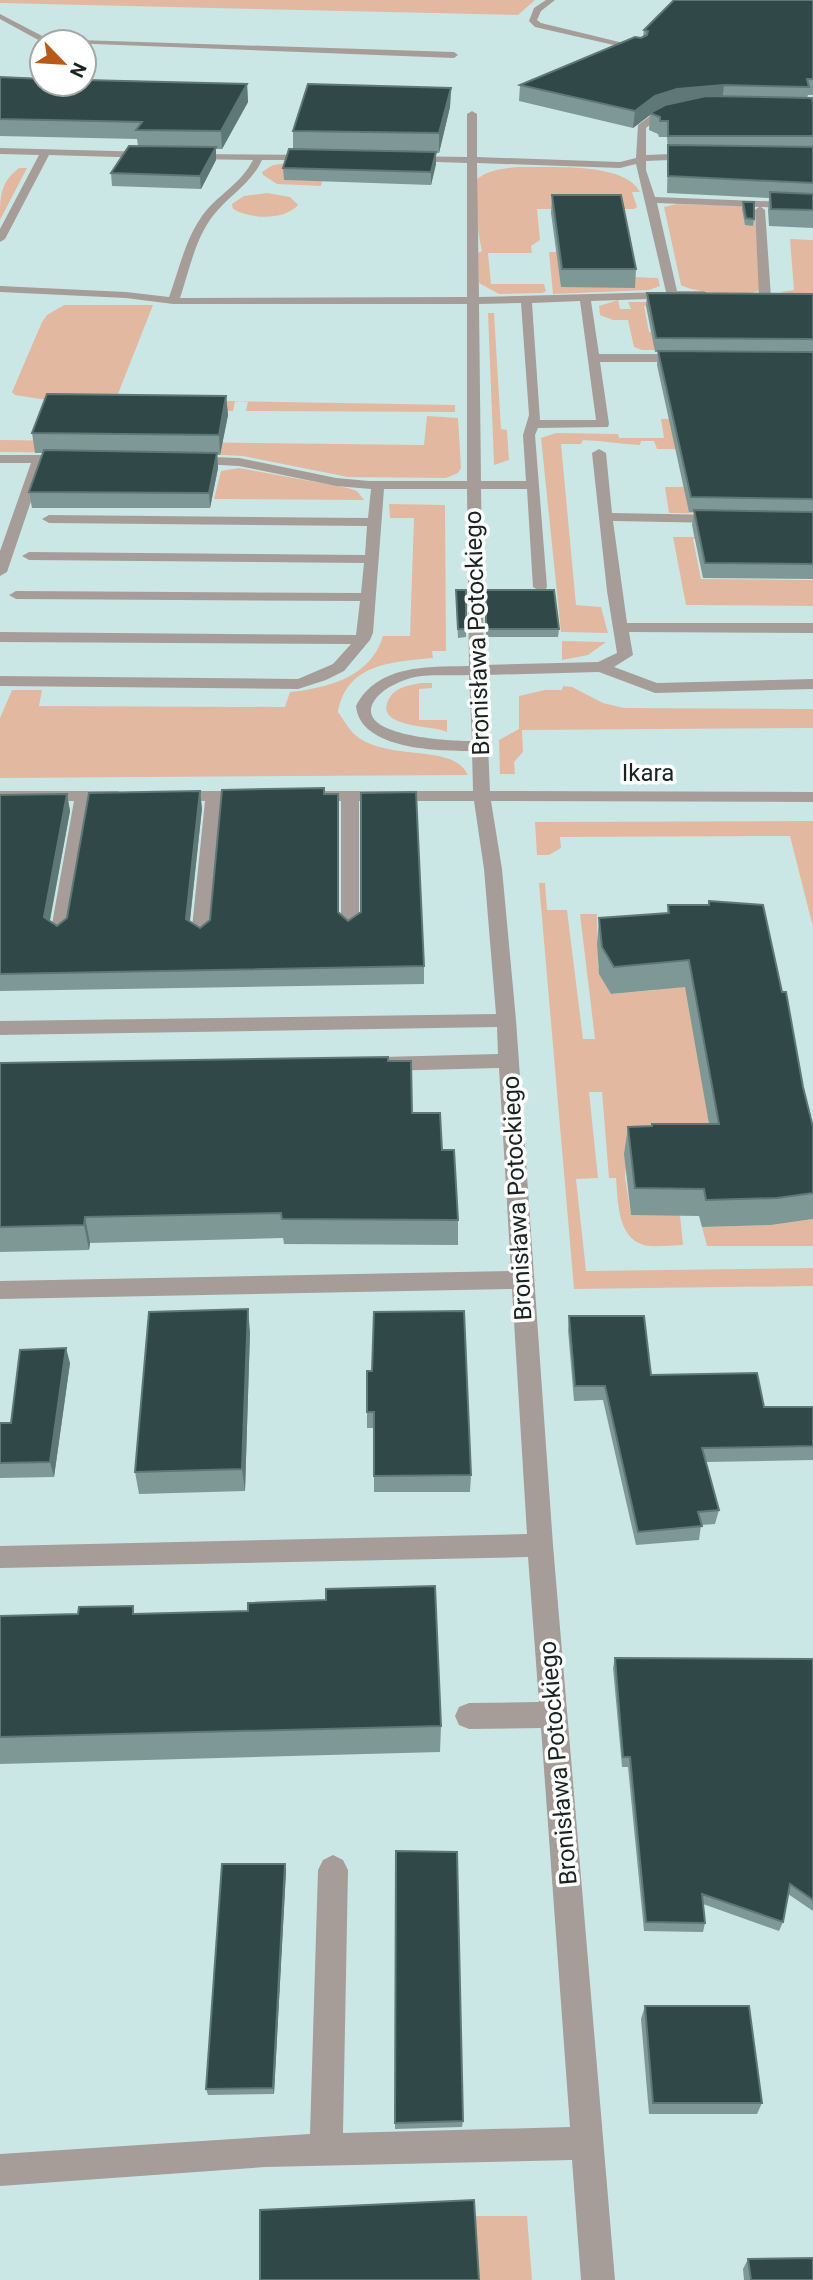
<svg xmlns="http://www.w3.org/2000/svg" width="813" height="2280" viewBox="0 0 813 2280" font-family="Roboto,sans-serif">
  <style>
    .green { fill: #e3b8a1 }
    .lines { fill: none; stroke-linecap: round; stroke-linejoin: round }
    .minor { fill: #a69d98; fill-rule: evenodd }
    .wall { fill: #7e9896 }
    .shaded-wall { fill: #5e7876 }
    .building { fill: #304847; stroke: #5e7876; stroke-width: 2 }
    .labels { text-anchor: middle; stroke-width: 7; stroke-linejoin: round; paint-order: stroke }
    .street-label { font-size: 24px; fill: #182322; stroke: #fff }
  </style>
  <rect width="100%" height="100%" fill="#cbe7e5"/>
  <path class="green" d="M0,0H535L518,15L0,3Z
    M297,162L285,180L322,181L321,186L277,184L263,175L262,172L273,165Z
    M517,167C548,168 624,161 640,192H632L637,207L634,209H537L540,240L531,246L532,253H488L491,284H544L546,291L542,293L499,294L479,283L478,253L482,251C477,229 475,205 475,181C487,170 501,169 517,167Z
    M19,168H27L0,220C0,196 0,183 19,168Z
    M267,193L290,197L298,205C284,221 250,219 233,209L232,204L244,196Z
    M677,204L754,206L761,290C747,297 694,293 681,285L664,207Z
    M790,239L813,240V296L779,292L794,290Z
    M549,252H556L634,288L632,277L658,278L660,286L649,290L553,294Z
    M618,300L620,309H631L628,302H644L811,307L644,306L649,332L711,333L717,350H642L634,347L628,320H613L600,315L599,306Z
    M64,305H153L116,399L455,405V412L246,411L248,401H235L233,411L111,410L15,395L12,392L42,322L47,315Z
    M488,313H494L501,429L507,430L509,460L494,465Z
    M427,416L458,418L461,468L458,473L446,478L348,477L243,456L203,454L0,452V440L424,445Z
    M661,419L813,421V450L657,449L654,441H641L640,445C621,444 603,441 583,440L581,444H561L576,605L601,607L608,633L561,632L541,438L556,433L618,434L619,438H664Z
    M239,468L348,488L357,491L364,500L214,499L221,471Z
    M813,486L761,514L669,513L665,487Z
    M389,504L445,505L446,651H432L433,658C392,662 347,663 338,712C343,719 348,728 354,734C386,763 453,742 468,775L0,778V718L12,690H42L39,706L285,707L290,692C328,688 371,677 383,636H410L414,518H390Z
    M693,524L771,540L693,539L701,579L813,580V606L686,605L673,537H694Z
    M562,641L606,642L588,655L562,660Z
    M421,683H432V688L419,689V720H447V732C436,725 370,729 390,697C396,687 410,685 421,683Z
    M563,686L572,687L603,703L624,708L813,709V728L522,730L523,752L514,762L515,774H500L499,740L519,729V696L545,690H562Z
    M813,821V927L790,836L560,837L561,848L549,855H537L535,822Z
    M539,883H545L547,910H567L583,1039H595L580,914H597L598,967L611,994L656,990L655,987H688L710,1130L627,1154L625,1177L631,1215H680L683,1245C671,1245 656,1248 644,1245C617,1238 618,1200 616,1178H609L602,1092H589L598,1178L576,1179L586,1271L813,1268V1286L574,1289Z
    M813,1219V1246H707L702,1227L771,1225Z
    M472,2216H527L532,2280H476Z"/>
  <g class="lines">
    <path class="minor" d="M546,0H555L541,11L537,20L541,23L644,48L640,51L535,27L529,21L534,8Z
      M0,14L48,39L454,52L458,55L454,58L42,42L0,19Z
      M675,110L680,113L678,115L656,120L646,128V155L695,153L700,156L695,159L646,161V170L655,197L813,203V209L761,207L765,210L771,297L765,300L759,297L755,210L759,207L657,203L677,291H704L710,294L704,297L591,301L599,354H685L691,358L685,362H600L609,424L608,427L538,428L535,435L547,587L545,590L540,591L533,587L527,489H481L484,665L598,662L617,653L607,591L592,453L599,449L606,453L612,513L720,515L727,519L720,523L613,521L627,623H813V633L629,632L633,655L614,667L657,683L813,679V689L655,693L599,672L485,675L490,791L813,792V802L491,801L502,869L516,1020L553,1545L615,2280H581L572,2160L265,2167L0,2186V2154L310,2134L318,1870L323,1860L333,1855L343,1860L348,1870L343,2133L570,2127L541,1728L469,1729L459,1725L455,1716L459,1707L469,1703L539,1702L528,1557L0,1568V1546L527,1534L512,1289L0,1299V1281L511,1271L499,1068L382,1071L375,1069L372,1064L375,1059L382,1057L498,1054L497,1027L0,1035V1021L496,1014L484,869L474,801H359V930L350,936L341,930V801H311L302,796L311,791H473L472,751C439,751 360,750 356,706C378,664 428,667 469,666L467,489H384L373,633L370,640L344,671L326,680L298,689L0,686V676L298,679L333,664L351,644L0,642V632L356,635L360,601L16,599L9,595L16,591L361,593L364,563L29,560L22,556L29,552L365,555L367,526L49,523L42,519L49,515L368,518L371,489L336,486L239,466L183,463V457L188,456L239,458L336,478L369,481H467V304H173L126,298L0,292V286L126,292L169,297C179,270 185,240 202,216C217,195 241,184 253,160L190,159L187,158V154L315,155L318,156V160H262C251,184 228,196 212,217C195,240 189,271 180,298L467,297V163L407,161L404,160V156L467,157V114L472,111L477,114V157L620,162L636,158L638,125L650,116ZM477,163L620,168L636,164L666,292L479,297ZM580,301L596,420H540L532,303ZM521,303L529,415L523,435L526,481H481L479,304ZM469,675L472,741C455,741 344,737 377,697C386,687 402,680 415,677C432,674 452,676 469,675Z
      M0,148L151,152L156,155L151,158L49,155L5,239L0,242V229L39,155L0,154Z
      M0,455H68L75,459L68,463H44L7,572L0,576V551L31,463H0Z
      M0,791H118L127,796L118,801H91L66,939L59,941L50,935L74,801H0Z
      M171,791H251L260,796L251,801H222L209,937L200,943L191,937L205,801L165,800L162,796L165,792Z"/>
  </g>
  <path class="wall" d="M813,0V95H808L807,98L813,104V228L769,226L768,210L769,198L667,193L668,152L667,137H659L658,134L649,130L650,115L633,128L519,101L520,85L641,38L643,37L644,30Z
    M0,77L247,84L248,102L222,149H216V160L201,189L112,186L111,173L138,146L137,139L0,136Z
    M451,88L450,107L439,153H436V164L431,185L284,180L283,168L293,149V131Z
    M552,195L636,269L635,288L561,287L551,213Z
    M743,202L754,219L753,226L745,225L742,209Z
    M647,293L813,294V579L703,578L692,525L694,512H689L657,365L658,352H655L646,306Z
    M226,396L228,415L220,455H217L218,468L210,508H32L29,492L43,453H35L32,433Z
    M466,590V637L458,638L456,599Z
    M486,599L559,629L558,637H486Z
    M67,794L70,811L50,921L57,926L202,808L190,921L200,928L210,920L324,794L338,811V913L348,921L424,966V984L0,991V795Z
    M709,901L803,1087L813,1127V1219L771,1225L702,1227L699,1216L631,1215L624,1154L628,1127L709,1124L685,987L611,994L599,974L597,944L599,918L667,913L668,905H708Z
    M388,1061L412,1113L442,1150L458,1220V1245L284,1244L283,1238L90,1243L89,1250L0,1252V1063Z
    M569,1316L651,1375L764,1407H813V1460L706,1462L719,1510L715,1524L701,1525L699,1540L636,1545L603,1400L574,1401L568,1330Z
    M250,1332L245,1491L139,1494L135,1472Z
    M70,1363L54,1477L0,1478V1423H11Z
    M367,1371L471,1475L470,1492H374V1428H367Z
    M135,1614L441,1726L440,1752L0,1764V1616Z
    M615,1658L813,1659V1911L788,1894L783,1922L779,1931L703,1904L705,1923L703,1932L644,1931L628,1767H622L613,1668Z
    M396,1851L463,2121L462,2127L395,2129Z
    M285,1864L286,1871L274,2094L208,2095L206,2089Z
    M645,2006L762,2103L757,2114H649L641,2019Z
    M748,2259L813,2280H744L743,2269Z"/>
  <path class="shaded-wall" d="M247,84L248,102L222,149L221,131Z
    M724,85L722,101L650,113V115L633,128L635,111L655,96L677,89Z
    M451,88L450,107L439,153V133Z
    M216,147V160L201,189L200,176Z
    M436,152V164L431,185V172Z
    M226,396L228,415L220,455L219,435Z
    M217,453L218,468L210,508L209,493Z
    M200,791L202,808L188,937L186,919Z
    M67,794L70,811L47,935L44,917Z
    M85,1217L90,1243L89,1250L84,1225Z
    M248,1309L250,1332L245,1491L242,1469Z
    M66,1348L70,1363L54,1477L50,1462Z
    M285,1864L286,1871L274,2094L273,2088Z"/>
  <path class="building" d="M674,0H813V79H807L809,87L724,85L677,89L655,96L635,111L520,85L635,37L641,38L647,35L648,31L644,30Z
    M0,77L42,79V84H84V80L247,84L221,131L136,130L142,122L0,119Z
    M308,84L451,88L439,133L293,131Z
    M706,96L812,98L813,104V136H668V121H660V117L650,113L665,105Z
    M668,145L813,147V183L668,176Z
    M129,146L216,147L200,176L111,173Z
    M289,149L436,152L431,172L283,168Z
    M770,192L813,194V210L771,209Z
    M552,195H621L636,269H562Z
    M743,202H754V219L746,218Z
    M647,293L813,294V339L656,338Z
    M658,351L813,352V499L691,497Z
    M47,394L226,396L219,435L32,433Z
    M44,450L217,453L209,493L29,492Z
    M694,510L813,512V564L705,563Z
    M456,590H466V629H458Z
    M486,590H554L559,629H486Z
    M324,788V794H338V912L348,921L361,912V793L416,792L424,966L0,974V795L67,794L44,917L57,926L67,918L89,793L200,791L186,919L200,928L210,920L222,790Z
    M709,901L763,905L782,992H786L803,1087L813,1127V1193L777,1198L706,1200L704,1189L635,1188L628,1127L652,1126V1124H719L689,960L614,967L602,947L599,918L669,913L668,905H709Z
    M388,1057V1061H411L412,1113H440L442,1150H454L458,1220L282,1219L281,1213L85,1217L84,1225L0,1227V1063Z
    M248,1309L242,1469L135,1472L149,1312Z
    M464,1311L471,1475L374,1476V1412H367V1371H372L374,1312Z
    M569,1316H644L651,1375L757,1373L764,1407H813V1446L702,1448L719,1510L698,1512L702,1526L638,1532L605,1386H575Z
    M66,1348L50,1462L0,1463V1423H11L20,1350Z
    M435,1586L441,1726L0,1737V1616L78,1614L79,1607L133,1606V1614L248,1611V1603L326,1600V1589Z
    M615,1658L813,1659V1900L790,1884L783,1922L702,1894L705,1923L646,1922L630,1757H623Z
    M396,1851L457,1852L463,2121L395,2123Z
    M222,1864H285L273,2088L206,2089Z
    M645,2006H749L762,2103H653Z
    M474,2200L479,2280H260V2210Z
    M813,2258V2280H751L748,2259Z"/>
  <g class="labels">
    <g class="street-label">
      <text transform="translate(477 633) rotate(-92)" y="8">Bronisława Potockiego</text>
      <text x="648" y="781">Ikara</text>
      <text transform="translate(517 1198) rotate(-93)" y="8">Bronisława Potockiego</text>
      <text transform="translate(558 1763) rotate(-95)" y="8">Bronisława Potockiego</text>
    </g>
  </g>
  <g transform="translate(63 63) rotate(115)"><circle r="33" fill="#ffffff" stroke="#a3a7a7" stroke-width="2"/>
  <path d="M0-5L12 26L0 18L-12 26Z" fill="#b95817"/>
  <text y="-10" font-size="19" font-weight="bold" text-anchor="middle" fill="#182322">N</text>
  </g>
</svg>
